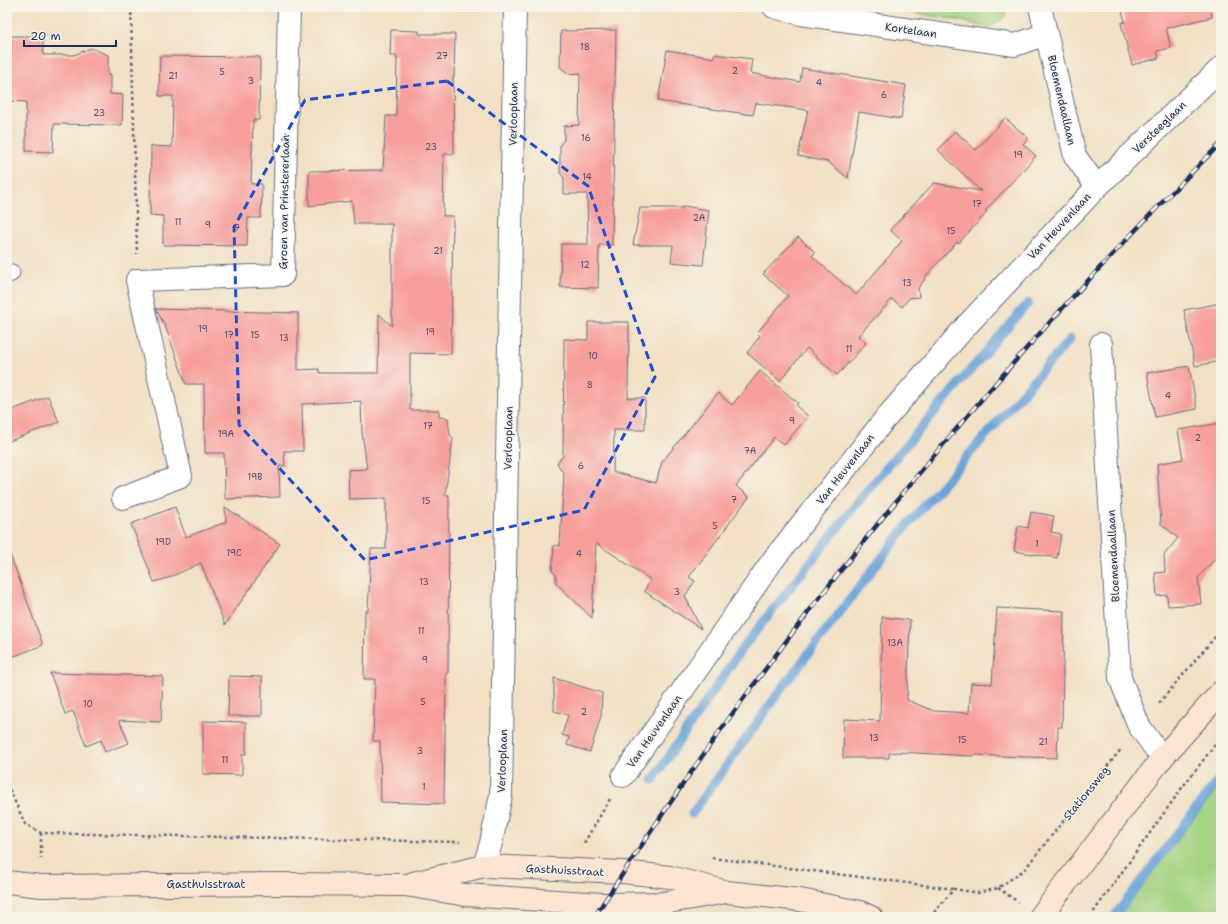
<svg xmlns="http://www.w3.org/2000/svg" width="1228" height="924" viewBox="0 0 1228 924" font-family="'Shantell Sans',sans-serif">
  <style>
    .green { fill: #a4d381; stroke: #608170 }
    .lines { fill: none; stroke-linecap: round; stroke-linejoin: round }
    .stream { stroke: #6aa4da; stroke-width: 9 }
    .building { fill: #f79e9a }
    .lane-casing { stroke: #666d81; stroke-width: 19 }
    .street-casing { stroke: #666d81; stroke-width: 24 }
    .secondary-casing { stroke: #666d81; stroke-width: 24 }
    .path { stroke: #666d81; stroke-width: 2.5; stroke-dasharray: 3 3; stroke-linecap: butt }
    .lane { stroke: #fff; stroke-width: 17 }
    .street { stroke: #fff; stroke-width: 22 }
    .secondary { stroke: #fde4d1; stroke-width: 22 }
    .rail-casing { stroke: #1b2f5e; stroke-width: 4.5 }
    .rail { stroke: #f7f3e8; stroke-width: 3; stroke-dasharray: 9; stroke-linecap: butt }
    .marked { fill: none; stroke: #1d4ed8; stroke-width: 3; stroke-dasharray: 8 5; stroke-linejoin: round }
    .labels { text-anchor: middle; stroke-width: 3; stroke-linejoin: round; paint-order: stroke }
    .number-label { font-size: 9px; fill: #524b6d }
    .street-label { font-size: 11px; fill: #1b2f5e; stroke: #f7f3e8 }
  </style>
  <rect width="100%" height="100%" fill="#f7f3e8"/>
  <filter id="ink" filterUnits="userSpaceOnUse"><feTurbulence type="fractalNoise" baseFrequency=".025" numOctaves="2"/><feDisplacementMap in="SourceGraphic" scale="8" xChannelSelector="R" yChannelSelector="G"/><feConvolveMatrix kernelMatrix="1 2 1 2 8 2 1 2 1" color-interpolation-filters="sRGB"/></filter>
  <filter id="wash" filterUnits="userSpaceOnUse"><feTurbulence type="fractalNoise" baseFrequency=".012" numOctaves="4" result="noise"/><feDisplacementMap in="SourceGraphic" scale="16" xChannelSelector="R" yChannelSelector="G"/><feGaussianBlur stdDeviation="0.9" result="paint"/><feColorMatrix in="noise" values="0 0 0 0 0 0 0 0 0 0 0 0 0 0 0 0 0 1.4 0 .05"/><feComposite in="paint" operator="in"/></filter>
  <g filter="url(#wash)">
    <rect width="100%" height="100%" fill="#f1e0c3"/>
    <path class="green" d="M877,7H1003L1006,16L989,28L958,20Z
      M1221,784V917H1118Z"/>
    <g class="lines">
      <path class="stream" d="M653,780L741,650L866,492L1028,303
        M692,814L782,688L904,529L1070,339
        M1114,917L1221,776"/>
    </g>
    <g id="blocks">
      <path class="building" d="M1121,7H1211L1212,17L1166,28L1171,48L1157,51L1159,58L1132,65L1121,23L1125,22Z
        M391,30L419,31V34H455L454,77H453L454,154H444L443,216H453L451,354L410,353V410H439V417L448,418L450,435L453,438L445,495H449L448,674H446L444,804L381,802L380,741H373L375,679H364L365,611H368L371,549H386V498L349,499L348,470L367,469L362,432L361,401L302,404L303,451H284L285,466H279L280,497L225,499L224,453H205L204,384H186L166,328L156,309L298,313V370L319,369V373H378L379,314L392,326V224H354L352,201L309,206V171L383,170L386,116H396L397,56H390Z
        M616,30L612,245H599L598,288L560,287L561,244H588L587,194H564V178L560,173V145L564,140V126L579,125L580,73L569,74L560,67L561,31Z
        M11,36H43V55H74L91,48L108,55V75H110V94L123,95L122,125L54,124L53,152L26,151V102L7,101V54L11,55Z
        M667,50L714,58V54L752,59L750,73L800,82L802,68L906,85L901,119L859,112L848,178L828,162L798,156L808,110L756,103L753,115L658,101Z
        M160,56L260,57L259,120H253L251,184H262L261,218H248L247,246L163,245V216L150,215L151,146L172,147L173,96H159Z
        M1005,118L1028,138L1023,144L1036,156L985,211L987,212L959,243L957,242L924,278L925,279L918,288L919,297L909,298L902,307L892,299L858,336L866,343L842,370L837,375L807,348L780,381L747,353L760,336L757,333L788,296L763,274L798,237L815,252L812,256L856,295L902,241L890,230L934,183L981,191L938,150L955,131L976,150Z
        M684,206L709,210L703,265L671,262L673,245H633L640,208H683Z
        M1221,303V361L1195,366L1184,310Z
        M588,322H629L628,398H645V430H614L613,472L656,483L662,462L718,393L732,405L760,371L798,403L796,406L808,416L784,445L774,437L736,486L749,497L689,577L695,581L685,596L701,629L644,591L651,580L596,543L592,618L556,583V575L552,571L554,545L560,546L564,474L557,463L563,456L564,339L588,340Z
        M1189,366L1197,409L1155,417L1147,373Z
        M48,396L59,422L7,442V412Z
        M1221,423V552L1198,578L1201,604L1168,606L1167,595L1157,596L1155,573L1165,572L1164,555L1178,538L1161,524L1157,464L1183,459L1178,430Z
        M175,507L186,537L226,522L225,507L280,544L225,625L201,563L168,578L154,582L131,524Z
        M1031,512L1054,516L1051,532L1061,534L1057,558L1014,551L1018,526L1028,528Z
        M7,554H10L43,645L7,659Z
        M997,608L1064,611L1062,727H1058L1057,758L973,755V756L897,752L889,753V758H843L844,719L880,721L882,617L910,620L907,700L934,711L969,713L971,683L992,684Z
        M50,673L163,676L161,722L119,720L129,743L105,752L101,740L86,746L73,711L65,714Z
        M229,676L262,677V716H228Z
        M554,678L602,693L601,716L590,752L567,745L569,737L562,735L568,715L554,711Z
        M203,721L246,722V754H242V775L203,774Z"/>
    </g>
  </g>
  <g filter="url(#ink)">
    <use href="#blocks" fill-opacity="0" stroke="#666d81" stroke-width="1"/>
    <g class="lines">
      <g class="lane-casing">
        <path id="lane" d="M7,274L11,273"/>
      </g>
      <g class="street-casing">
        <path id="street" d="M774,7L801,14L1015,45L1046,34
          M1040,7L1075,156L1097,187
          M1101,344L1120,678L1139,726L1162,758
          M123,498L181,476L137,280L283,275L289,7
          M623,776L773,560L885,419L967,325L1097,187L1221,68
          M484,866L491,843L501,795L515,7"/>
      </g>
      <g class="secondary-casing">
        <path id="secondary" d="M7,882L41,886L279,884L405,885L466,895L602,904L663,903L727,892
          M413,883L484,866L623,872L670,877L727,892L800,900L860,912L871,917
          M1040,917L1162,758L1221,692"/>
      </g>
      <path class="path" d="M131,7L137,254
        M1159,703L1221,630
        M7,784L25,824L41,833L460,842
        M41,833V858
        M584,843L610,799
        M712,858L954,889
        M998,888L1018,902
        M202,914L330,917
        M156,917L191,914
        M930,917L954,889L978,893L998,888L1024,870L1122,748
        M1090,917L1184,785L1221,737"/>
      <use href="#lane" class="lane"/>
      <use href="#street" class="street"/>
      <use href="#secondary" class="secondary"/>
      <g class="rail-casing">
        <path id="rail" d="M594,917C642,845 689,772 741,702C886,504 1046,316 1221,143"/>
      </g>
      <use href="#rail" class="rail"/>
    </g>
  </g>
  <path class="marked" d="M447,81L588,186L655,377L584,510L365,560L239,425L234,227L305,100Z"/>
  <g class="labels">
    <g class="number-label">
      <text x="585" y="50">18</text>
      <text x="442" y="59">27</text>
      <text x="735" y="74">2</text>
      <text x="222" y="75">5</text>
      <text x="173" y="79">21</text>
      <text x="251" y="84">3</text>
      <text x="819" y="86">4</text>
      <text x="884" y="98">6</text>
      <text x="99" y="116">23</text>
      <text x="586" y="141">16</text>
      <text x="431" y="150">23</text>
      <text x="1018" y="158">19</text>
      <text x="587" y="180">14</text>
      <text x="977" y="207">17</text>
      <text x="699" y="221">2A</text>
      <text x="178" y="225">11</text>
      <text x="208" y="228">9</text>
      <text x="237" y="231">7</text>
      <text x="951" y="234">15</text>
      <text x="438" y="254">21</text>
      <text x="585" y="268">12</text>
      <text x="907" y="286">13</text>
      <text x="203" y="332">19</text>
      <text x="430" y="335">19</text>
      <text x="229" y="338">17</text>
      <text x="255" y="338">15</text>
      <text x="284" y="341">13</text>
      <text x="849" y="352">11</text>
      <text x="593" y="359">10</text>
      <text x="590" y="388">8</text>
      <text x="1168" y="399">4</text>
      <text x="792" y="424">9</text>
      <text x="428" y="429">17</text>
      <text x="226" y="437">19A</text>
      <text x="1198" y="441">2</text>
      <text x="750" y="454">7A</text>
      <text x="581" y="469">6</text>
      <text x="255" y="480">19B</text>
      <text x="734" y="503">7</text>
      <text x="426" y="504">15</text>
      <text x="715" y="529">5</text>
      <text x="163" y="545">19D</text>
      <text x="1037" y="547">1</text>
      <text x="234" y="556">19C</text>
      <text x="579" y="557">4</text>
      <text x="424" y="585">13</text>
      <text x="677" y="595">3</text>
      <text x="421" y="634">11</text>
      <text x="895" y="646">13A</text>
      <text x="425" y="663">9</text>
      <text x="423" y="705">5</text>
      <text x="88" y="707">10</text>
      <text x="584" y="715">2</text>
      <text x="874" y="741">13</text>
      <text x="962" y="743">15</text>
      <text x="1043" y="745">21</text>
      <text x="420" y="754">3</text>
      <text x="225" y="763">11</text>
      <text x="424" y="790">1</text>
    </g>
    <g class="street-label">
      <text transform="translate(911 30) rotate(8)" y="4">Kortelaan</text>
      <text transform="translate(1062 100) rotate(77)" y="4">Bloemendaallaan</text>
      <text transform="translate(513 114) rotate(-89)" y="4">Verlooplaan</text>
      <text transform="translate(1159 127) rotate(-44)" y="4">Versteeglaan</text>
      <text transform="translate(284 202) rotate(-89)" y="4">Groen van Prinstererlaan</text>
      <text transform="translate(1059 226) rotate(-47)" y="4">Van Heuvenlaan</text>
      <text transform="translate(508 438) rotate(-89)" y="4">Verlooplaan</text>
      <text transform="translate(845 469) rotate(-52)" y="4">Van Heuvenlaan</text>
      <text transform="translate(1113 556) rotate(-93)" y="4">Bloemendaallaan</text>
      <text transform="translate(654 731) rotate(-55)" y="4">Van Heuvenlaan</text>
      <text transform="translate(502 761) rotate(-88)" y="4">Verlooplaan</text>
      <text transform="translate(1086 793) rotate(-51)" y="4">Stationsweg</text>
      <text transform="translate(565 870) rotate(3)" y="4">Gasthuisstraat</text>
      <text x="206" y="888">Gasthuisstraat</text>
    </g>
  </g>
  <rect width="1228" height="924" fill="none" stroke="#f7f3e8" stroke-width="24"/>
  <path d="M24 40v6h92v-6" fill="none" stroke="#1b2f5e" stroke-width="2"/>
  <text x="30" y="40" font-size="12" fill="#1b2f5e" stroke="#f7f3e8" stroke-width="3" paint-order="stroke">20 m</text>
</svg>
